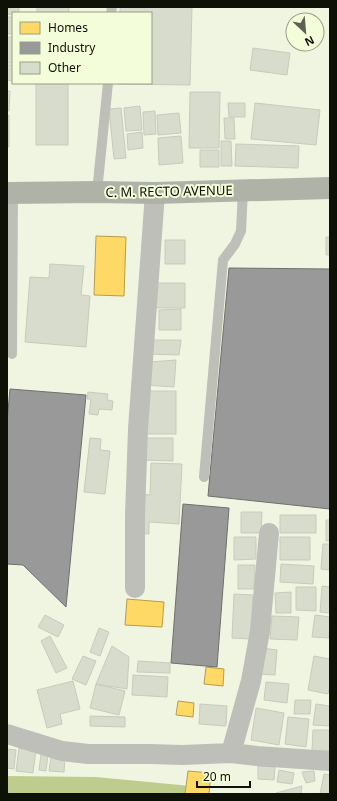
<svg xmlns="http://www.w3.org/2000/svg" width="337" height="801" viewBox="0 0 337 801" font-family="'Noto Sans',sans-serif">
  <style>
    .water { fill: #becd8e }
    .homes { fill: #ffd966; stroke: #b79d49 }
    .industry { fill: #999; stroke: #6f706d }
    .building { fill: #d8dccc; stroke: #c7cbbc }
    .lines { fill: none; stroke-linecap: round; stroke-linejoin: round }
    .lane { stroke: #bebfb8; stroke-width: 10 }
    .street { stroke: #bebfb8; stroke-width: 20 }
    .highway { stroke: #afb3a7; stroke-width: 22 }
    .labels { text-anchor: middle; stroke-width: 4; stroke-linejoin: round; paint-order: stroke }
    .street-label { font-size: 13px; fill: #0e1105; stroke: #f3fdd9 }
  </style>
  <rect width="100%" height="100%" fill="#f0f5e1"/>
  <path class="water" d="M7,776L96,777L201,787L200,794H7Z"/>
  <path class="homes" d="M96,236L126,237L124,296L94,295Z
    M127,599L164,602L162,627L125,625Z
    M206,667L224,669L223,686L204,684Z
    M178,701L194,703L193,717L176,715Z
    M188,771L211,773L209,794H185Z"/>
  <path class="industry" d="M229,268L330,269V509L208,496Z
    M10,389L86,395L66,607L23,565L7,564V422Z
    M183,504L229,508L217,667L171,663Z"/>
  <path class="building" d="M7,7H19V13H13V15L7,14Z
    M37,7H69V13H37Z
    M120,7H192L190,85L118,84V83H151V13H120Z
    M7,17H13V34H7Z
    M7,37H13V63H7Z
    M253,48L290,53L287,75L250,70Z
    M7,65H13V81L7,80Z
    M36,83H68V145H36Z
    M7,91H10L9,111H7Z
    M190,92H220L219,148H189Z
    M228,103H245V117H229Z
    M255,103L320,110L316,145L251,139Z
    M140,106L142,130L126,131L124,108Z
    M121,108L126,158L114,159L109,109Z
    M155,111L156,134L144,135L143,112Z
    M179,113L181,133L158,135L157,115Z
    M7,115H9V147H7Z
    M224,118H234L235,139H225Z
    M142,132L143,148L128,150L127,134Z
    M181,136L183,163L159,165L158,138Z
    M221,141H231L232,166H221Z
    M236,144L299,146L298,168L235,166Z
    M200,150H219V167H200Z
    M326,237H330V255H326Z
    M165,240H185V264H165Z
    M50,264L84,266L81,295L90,296L86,347L25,342L30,277L49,278Z
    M149,283H185V308H149Z
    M181,309V330H159V310Z
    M150,340H181L179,355L148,354Z
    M176,360L174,387L145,385L149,362Z
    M147,391H176V434H143Z
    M88,392L108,394L107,400L113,401L112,410L99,409L98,415L89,414L91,399H87Z
    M90,438L101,439L100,450L110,451L105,494L84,492Z
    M143,438H173V461L143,460Z
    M151,463L182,464L179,524L149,522V534L138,533L140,494L150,495Z
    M241,512H262L261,533H241Z
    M280,515H316V533H280Z
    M326,520H330V541H326Z
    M234,537H256V559L234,560Z
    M280,537H310V560H280Z
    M323,544H330V570L321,569Z
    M281,564L314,566L313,584L280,582Z
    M238,565H255L254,589H238Z
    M322,586L330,587V613L320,612Z
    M296,587H316V611L296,610Z
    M291,592V613H276L275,593Z
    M234,594L253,595L251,639L232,638Z
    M45,615L64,625L58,637L38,627Z
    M315,615L330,617L329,638L312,637Z
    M272,616L299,617L297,640L270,639Z
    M99,628L109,632L100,656L90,652Z
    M50,636L67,668L56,673L41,641Z
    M112,646L129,657L127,689L96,684Z
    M262,648L277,650L275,675L260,674Z
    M83,656L96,661L86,685L72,679Z
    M314,656L330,659V685L328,694L308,690Z
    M138,661L170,663V673L137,672Z
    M133,675L168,677L167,697L132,695Z
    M73,681L80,709L60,714L62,724L47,728L37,690Z
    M266,682L289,684L287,703L264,700Z
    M96,684L125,691L119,715L90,708Z
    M295,700H311L310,714H294Z
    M200,704L227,706L226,726L199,724Z
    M316,704L330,706V726L313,725Z
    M256,708L284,713L279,745L251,740Z
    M90,716L125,717V727L90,726Z
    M288,717L309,719L306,747L285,744Z
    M313,730H330V751H312Z
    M19,748L36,750L33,773L16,771Z
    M7,749L16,750L14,769L7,768Z
    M41,754L48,755L46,771L39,770Z
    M51,756L65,758L64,772L49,771Z
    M258,766L275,767L274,780L258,779Z
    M279,770L294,773L292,784L277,782Z
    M314,771L315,781L306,783L302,772Z
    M324,774L330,775V794H320Z
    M302,786L301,794H276V793Z"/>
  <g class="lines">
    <path class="lane" d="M111,13L112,7
      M97,192L108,83
      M12,354L13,193
      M204,477L223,260L235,244L241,231L243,190"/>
    <path class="street" d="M135,588V515L138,429L155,193
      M7,734L62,751L88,754H150L182,755L231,753L257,756L330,761
      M231,753L251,681L260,631L269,533"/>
    <path class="highway" d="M7,193L97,192L155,193L330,188"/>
  </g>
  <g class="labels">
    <g class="street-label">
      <text transform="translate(169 191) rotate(-1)" y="5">C. M. RECTO AVENUE</text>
    </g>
  </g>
  <rect width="337" height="801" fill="none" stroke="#0e1105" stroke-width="16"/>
  <rect x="12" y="12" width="140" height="72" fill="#f3fdd9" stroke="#979f84"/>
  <rect x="20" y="22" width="20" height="12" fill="#ffd966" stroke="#979f84"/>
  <text x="48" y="32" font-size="12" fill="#0e1105">Homes</text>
  <rect x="20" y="42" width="20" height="12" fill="#999999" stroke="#979f84"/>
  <text x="48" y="52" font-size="12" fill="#0e1105">Industry</text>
  <rect x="20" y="62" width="20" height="12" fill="#d8dccc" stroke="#979f84"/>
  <text x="48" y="72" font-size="12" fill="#0e1105">Other</text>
  <g transform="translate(305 32) rotate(154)"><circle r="19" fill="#f3fdd9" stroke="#979f84"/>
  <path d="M0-3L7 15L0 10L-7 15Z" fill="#5d6152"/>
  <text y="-6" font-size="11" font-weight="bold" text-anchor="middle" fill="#0e1105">N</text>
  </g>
  <path d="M197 781v6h53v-6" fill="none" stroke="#0e1105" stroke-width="2"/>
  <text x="203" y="781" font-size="12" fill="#0e1105" stroke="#f3fdd9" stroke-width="3" paint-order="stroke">20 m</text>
</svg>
